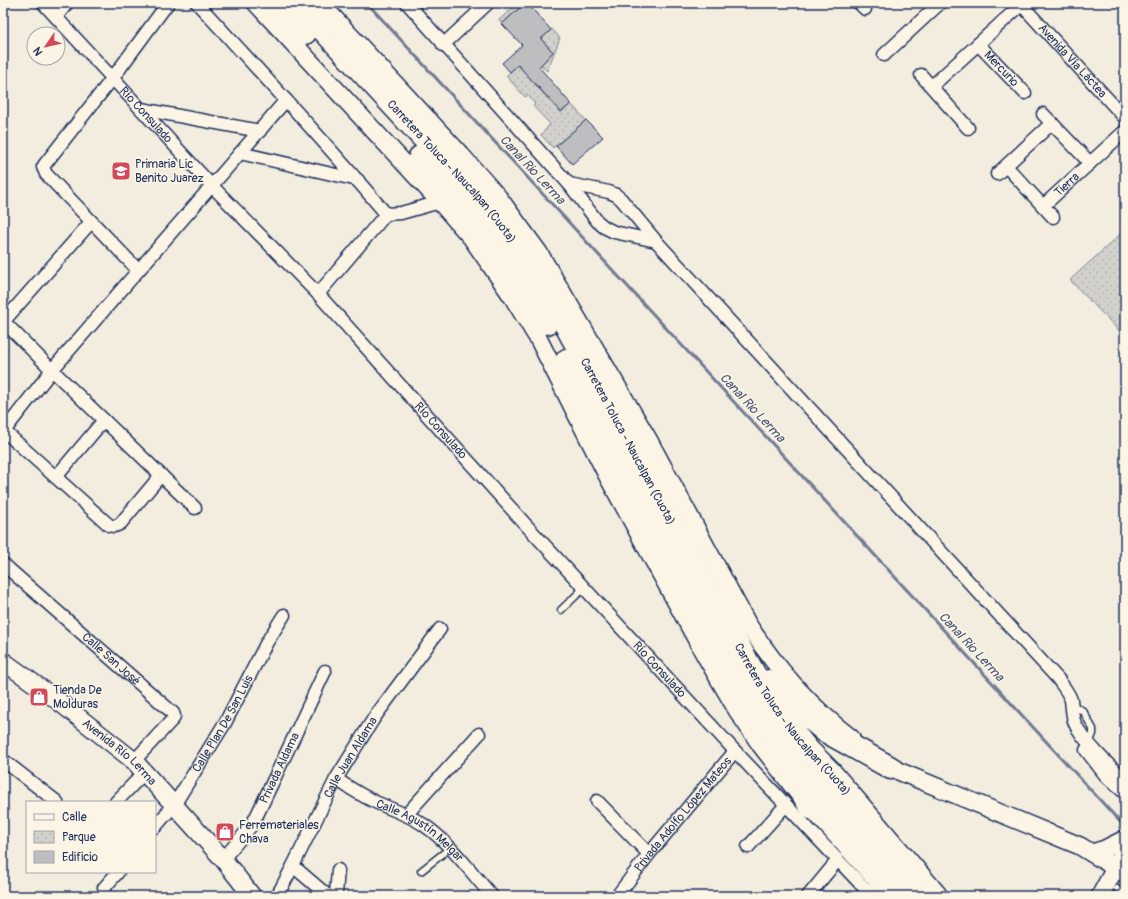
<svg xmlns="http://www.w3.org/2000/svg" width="1128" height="899" viewBox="0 0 1128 899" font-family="Pangolin,sans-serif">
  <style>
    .park { fill: url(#park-dots); stroke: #778095 }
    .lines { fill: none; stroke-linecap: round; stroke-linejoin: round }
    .stream { stroke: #707a91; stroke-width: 3 }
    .building { fill: #bebec0; stroke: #1b2f5e }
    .lane-casing { stroke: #1b2f5e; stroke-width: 9 }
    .street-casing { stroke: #1b2f5e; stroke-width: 15 }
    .secondary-casing { stroke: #1b2f5e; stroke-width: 20 }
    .highway-casing { stroke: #1b2f5e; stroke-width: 25 }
    .lane { stroke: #fcf5e5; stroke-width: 6 }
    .street { stroke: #fcf5e5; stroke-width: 12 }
    .secondary { stroke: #fcf5e5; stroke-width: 17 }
    .highway { stroke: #fcf5e5; stroke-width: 22 }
    .labels { text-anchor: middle; stroke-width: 3.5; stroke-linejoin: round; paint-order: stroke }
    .street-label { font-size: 12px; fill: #1b2f5e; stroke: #fcf5e5 }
    .poi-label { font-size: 12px; fill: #1b2f5e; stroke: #fcf5e5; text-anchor: start }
    .water-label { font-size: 13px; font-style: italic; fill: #465478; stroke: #fcf5e5 }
  </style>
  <defs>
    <pattern id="park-dots" width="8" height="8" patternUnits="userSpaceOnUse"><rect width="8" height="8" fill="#d3d1cc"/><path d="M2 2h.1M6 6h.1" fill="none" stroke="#b5b4b2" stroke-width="1.8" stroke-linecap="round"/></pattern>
  </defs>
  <rect width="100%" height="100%" fill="#f3ede0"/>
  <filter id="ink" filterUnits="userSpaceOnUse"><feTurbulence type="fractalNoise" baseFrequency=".025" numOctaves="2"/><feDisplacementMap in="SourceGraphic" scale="8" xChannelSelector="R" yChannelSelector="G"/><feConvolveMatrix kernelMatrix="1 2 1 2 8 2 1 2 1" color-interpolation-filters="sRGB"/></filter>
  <g filter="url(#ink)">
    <path class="park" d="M518,3H525L502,24L499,20Z
      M552,29L560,38L547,71L541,65L553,52L541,39Z
      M518,65L560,112L571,104L586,120L553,148L541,135L550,124L533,106L535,104L528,95L525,97L506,76Z
      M1125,230V337L1070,280Z"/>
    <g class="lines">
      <path class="stream" d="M367,3L1123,825"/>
    </g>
    <path class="building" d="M525,3H527L551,30L541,39L553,52L539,67L571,104L561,112L518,65L510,72L502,63L522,45L502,24Z
      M586,120L603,137L572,164L556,146Z"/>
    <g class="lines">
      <g class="lane-casing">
        <path id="lane" d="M561,610L584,588
          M1072,705L1083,711L1093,729V734L1089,743
          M421,871L450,848
          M1117,889L1125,896"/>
      </g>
      <g class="street-casing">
        <g id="street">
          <path id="s1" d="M43,3L212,186L318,294L526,525L735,751L872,896"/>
          <path d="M197,3C261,73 326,142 386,214"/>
          <path d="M407,3L569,184L597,221L604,227L614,232L656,241"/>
          <path d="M859,3L865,9"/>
          <path id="s2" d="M1020,3L1125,118"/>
          <path d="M56,17L67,3"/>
          <path id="s3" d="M978,44L1025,93"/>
          <path d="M443,45L488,3"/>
          <path d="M884,55L940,3"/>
          <path d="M921,75L968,128"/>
          <path d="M932,86L1022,4"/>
          <path d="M141,109L260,131"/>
          <path d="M1043,114L1090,163"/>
          <path d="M240,153L358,180"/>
          <path d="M1006,166L1053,217"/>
          <path d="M997,174L1052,123"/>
          <path d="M569,184L609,192L616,195L621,199L656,241L1058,679C1062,685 1069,693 1071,700C1072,707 1072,714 1074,721C1079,736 1111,769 1125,778"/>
          <path id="s4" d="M1043,206L1125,131"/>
          <path d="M138,270L46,174L43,167L45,164L112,79L168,3"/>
          <path d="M318,294L386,214L401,213L440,202"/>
          <path d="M3,321L52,370L195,508"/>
          <path d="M3,322L91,222"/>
          <path d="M3,430L109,525C114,527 117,526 121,523L161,475"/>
          <path d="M4,431L52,370L286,100"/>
          <path d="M56,477L104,420"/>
          <path id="s5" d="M3,564L173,713L174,716L173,719L134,761"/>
          <path d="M1086,750L1106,776L1125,793"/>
          <path d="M3,760L57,802"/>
          <path id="s6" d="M336,779C348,787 361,795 373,801C390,809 408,814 424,825C450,843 471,872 492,896"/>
          <path d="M597,801L649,854"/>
          <path d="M116,802L145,772"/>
          <path d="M406,815L479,734"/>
          <path id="s7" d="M155,827L174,805L225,723L267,642L284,615"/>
          <path d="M748,847L786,805"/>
          <path id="s8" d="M223,859L251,826L258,813L325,671"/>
          <path d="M293,866L328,896"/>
          <path d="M104,888L118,872"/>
          <path id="s9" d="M277,896L293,866L336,779L374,718L440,629"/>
          <path d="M335,896L336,894L338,870"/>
          <path id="s10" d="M617,896L649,854L735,751"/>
          <path d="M808,896L837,861"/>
        </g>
      </g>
      <g class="secondary-casing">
        <g id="secondary">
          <path d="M256,3L440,202L471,237L512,296L539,340L607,475L705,655L737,710L760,744L798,793L891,896"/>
          <path d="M320,3L460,154L498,197L539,253L648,439L747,623C775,667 810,707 851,738"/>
          <path id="s11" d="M3,661L53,697L134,761L223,859L252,896"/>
          <path d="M882,761L891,768L1080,846L1124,873"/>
          <path d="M1092,853L1105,849L1125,839"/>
          <path d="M1100,896L1125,850"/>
        </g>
      </g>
      <g class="highway-casing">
        <g id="highway">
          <path d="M278,3L305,33"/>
          <path id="s12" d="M298,3L450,167C496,211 533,267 564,322L713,600L760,684L784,720L808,750L829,771L936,896"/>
          <path d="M420,157C467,208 513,262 547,323"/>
          <path d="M567,360L600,420L623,469L687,590L735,676L749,698L793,759L914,896"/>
          <path d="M769,681L786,698L825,731L891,768"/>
          <path d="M790,772L811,808"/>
        </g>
      </g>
      <use href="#lane" class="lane"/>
      <use href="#street" class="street"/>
      <use href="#secondary" class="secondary"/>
      <use href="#highway" class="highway"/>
    </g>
  </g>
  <defs>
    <g id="school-square" transform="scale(1)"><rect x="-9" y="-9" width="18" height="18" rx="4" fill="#d1495b" stroke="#fcf5e5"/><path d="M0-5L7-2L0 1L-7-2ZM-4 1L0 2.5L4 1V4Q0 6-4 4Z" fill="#fff"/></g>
    <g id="shop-square" transform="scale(1)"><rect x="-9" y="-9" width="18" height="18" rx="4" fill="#d1495b" stroke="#fcf5e5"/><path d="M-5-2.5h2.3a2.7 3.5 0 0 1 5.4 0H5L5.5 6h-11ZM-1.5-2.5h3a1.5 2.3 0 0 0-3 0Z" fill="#fff"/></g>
  </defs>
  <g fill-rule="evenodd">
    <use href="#school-square" x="121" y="171"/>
    <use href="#shop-square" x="39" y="697"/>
    <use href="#shop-square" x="225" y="832"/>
  </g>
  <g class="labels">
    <g class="street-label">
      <text dy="4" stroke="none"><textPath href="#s2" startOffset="78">Avenida Vía Láctea</textPath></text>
      <text dy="4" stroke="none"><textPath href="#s3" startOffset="34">Mercurio</textPath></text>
      <text dy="4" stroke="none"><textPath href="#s1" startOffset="152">Río Consulado</textPath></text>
      <text dy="4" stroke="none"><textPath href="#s12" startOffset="228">Carretera Toluca - Naucalpan (Cuota)</textPath></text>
      <text dy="4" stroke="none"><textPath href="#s4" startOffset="32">Tierra</textPath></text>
      <text dy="4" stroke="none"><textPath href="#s1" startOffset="584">Río Consulado</textPath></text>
      <text dy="4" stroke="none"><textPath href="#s12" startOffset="552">Carretera Toluca - Naucalpan (Cuota)</textPath></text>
      <text dy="4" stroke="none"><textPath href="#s5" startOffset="144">Calle San José</textPath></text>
      <text dy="4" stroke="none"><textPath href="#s1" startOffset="908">Río Consulado</textPath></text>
      <text dy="4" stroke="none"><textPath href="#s12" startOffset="876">Carretera Toluca - Naucalpan (Cuota)</textPath></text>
      <text dy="4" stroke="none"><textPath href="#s7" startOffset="124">Calle Plan De San Luis</textPath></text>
      <text dy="4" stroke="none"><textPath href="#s11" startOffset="148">Avenida Río Lerma</textPath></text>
      <text dy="4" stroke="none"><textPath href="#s9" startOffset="157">Calle Juan Aldama</textPath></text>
      <text dy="4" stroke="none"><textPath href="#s8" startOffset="108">Privada Aldama</textPath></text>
      <text dy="4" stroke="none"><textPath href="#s10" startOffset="105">Privada Adolfo López Mateos</textPath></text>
      <text dy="4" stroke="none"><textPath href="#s6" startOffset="99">Calle Agustín Melgar</textPath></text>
    </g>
    <g class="poi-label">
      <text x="135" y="168">Primaria Lic<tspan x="135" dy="14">Benito Juarez</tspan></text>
      <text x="53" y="694">Tienda De<tspan x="53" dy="14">Molduras</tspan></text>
      <text x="239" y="829">Ferremateriales<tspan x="239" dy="14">Chava</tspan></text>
    </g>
    <g class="water-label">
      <text transform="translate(533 169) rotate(47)" y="5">Canal Rio Lerma</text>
      <text transform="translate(753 407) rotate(47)" y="5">Canal Rio Lerma</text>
      <text transform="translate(972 646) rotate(47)" y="5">Canal Rio Lerma</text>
    </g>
  </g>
  <rect width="1128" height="899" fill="none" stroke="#fcf5e5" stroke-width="16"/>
  <rect x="8" y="8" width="1112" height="883" fill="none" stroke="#1b2f5e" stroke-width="1.5" filter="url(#ink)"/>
  <rect x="26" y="801" width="130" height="72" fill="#fcf5e5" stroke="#a2a6af"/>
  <rect x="34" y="814" width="20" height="6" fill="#fcf5e5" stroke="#a2a6af"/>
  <text x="62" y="821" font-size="12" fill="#1b2f5e">Calle</text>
  <rect x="34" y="831" width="20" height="12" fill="url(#park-dots)" stroke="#a2a6af"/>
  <text x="62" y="841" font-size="12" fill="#1b2f5e">Parque</text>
  <rect x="34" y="851" width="20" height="12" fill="#bebec0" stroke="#a2a6af"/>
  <text x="62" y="861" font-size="12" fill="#1b2f5e">Edificio</text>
  <g transform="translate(46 46) rotate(236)"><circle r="19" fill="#fcf5e5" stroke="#a2a6af"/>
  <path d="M0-3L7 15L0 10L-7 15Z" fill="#d1495b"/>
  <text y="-6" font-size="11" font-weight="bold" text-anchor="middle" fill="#1b2f5e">N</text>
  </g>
</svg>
